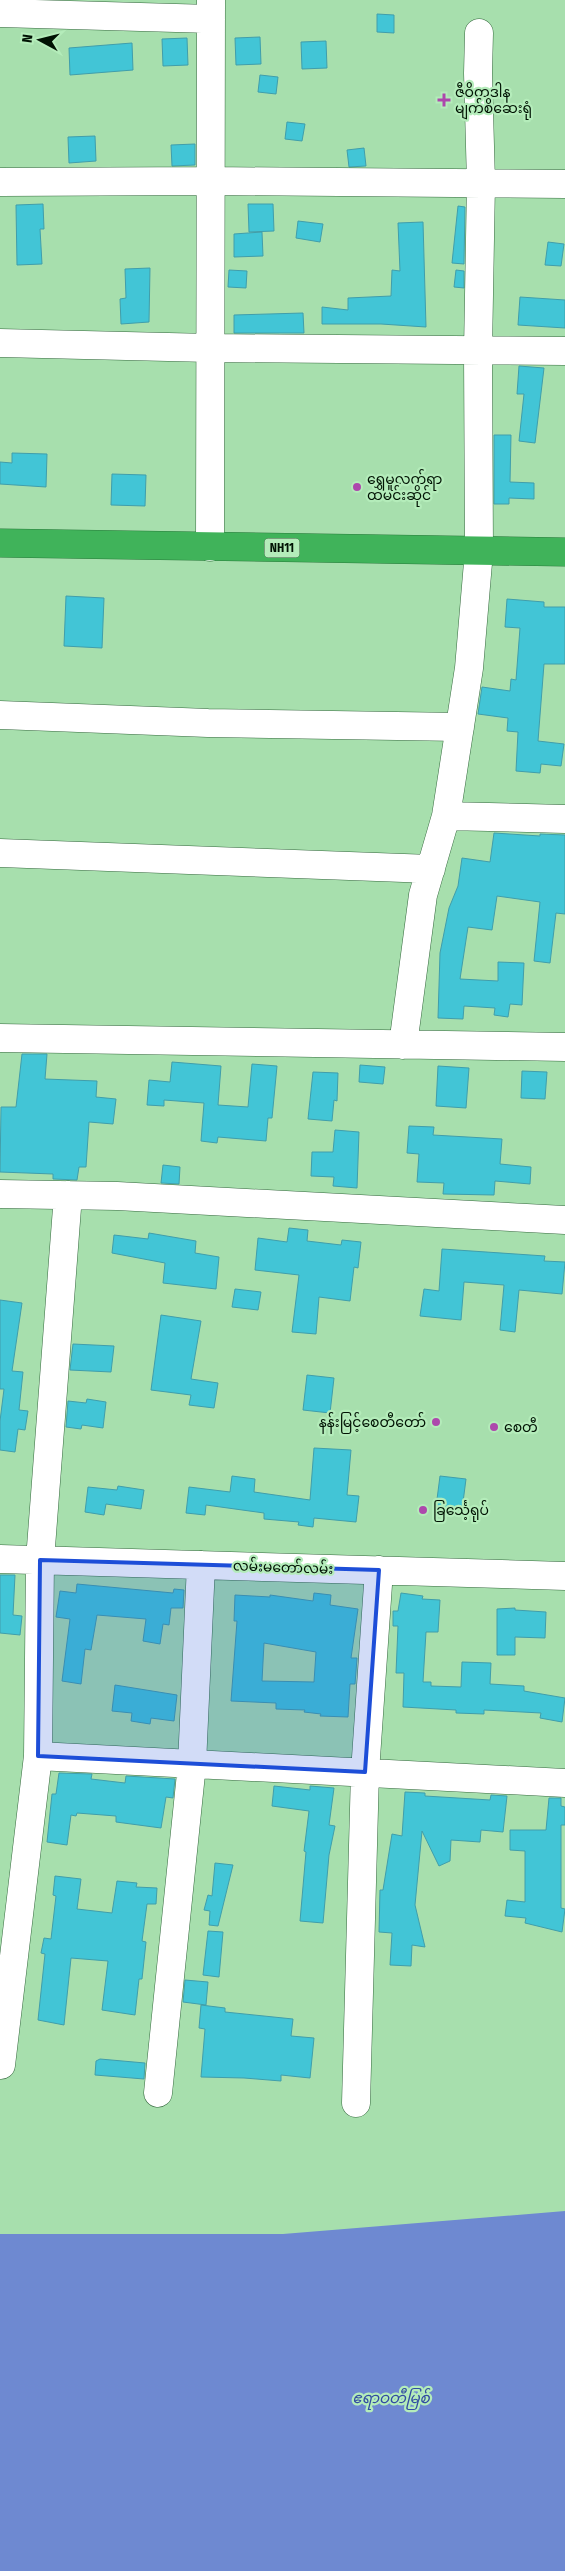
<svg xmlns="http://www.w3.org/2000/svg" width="565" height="2571" viewBox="0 0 565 2571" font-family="'Fira Sans Condensed','Noto Sans Myanmar',sans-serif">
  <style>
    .water { fill: #6e89d1 }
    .building { fill: #42c5d6; stroke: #409eab; fill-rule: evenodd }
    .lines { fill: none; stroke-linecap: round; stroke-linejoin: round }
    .minor-casing { stroke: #35693e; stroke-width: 29 }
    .highway-casing { stroke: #2a7b3c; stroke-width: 29 }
    .minor { stroke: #fff; stroke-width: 28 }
    .highway { stroke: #40b35a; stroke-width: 28 }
    .marked { fill: #1d4ed8; fill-opacity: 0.2; stroke: #1d4ed8; stroke-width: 4; stroke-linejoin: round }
    .poi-dot { fill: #ad48ac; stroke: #b4ecba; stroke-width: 2 }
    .labels { text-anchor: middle; stroke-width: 4.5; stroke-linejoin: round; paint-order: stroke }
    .shield { fill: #b4ecba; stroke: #36533a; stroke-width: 1 }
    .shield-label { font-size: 12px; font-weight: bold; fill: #001203 }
    .poi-label { font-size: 14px; fill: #001203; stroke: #b4ecba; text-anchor: start }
    .street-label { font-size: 14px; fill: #001203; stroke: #b4ecba }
    .water-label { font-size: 15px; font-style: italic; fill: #324ca2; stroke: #b4ecba }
  </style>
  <rect width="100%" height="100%" fill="#a7dfad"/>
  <path class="water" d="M565,2211V2571H0V2234H283Z"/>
  <path class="building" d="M377,14L394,15V33L377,32Z
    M260,37L261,64L236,65L235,38Z
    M187,38L188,65L163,66L162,39Z
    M326,41L327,68L302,69L301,42Z
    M132,43L133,70L70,75L69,48Z
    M260,75L278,77L276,94L258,92Z
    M287,122L305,124L302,141L285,139Z
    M95,136L96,161L69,163L68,137Z
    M195,144V165L172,166L171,145Z
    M364,148L366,166L349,167L347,150Z
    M43,204L44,229H40L42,264L17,265L16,205Z
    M248,204H273L274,231L249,232Z
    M458,206L465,207L464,264L452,263Z
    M298,221L323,224L320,242L296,238Z
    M423,222L426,327L381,324H322V307L348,310V298L391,296L392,270L400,271L398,223Z
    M262,232L263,256L234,257V234Z
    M548,242L564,244L561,266L545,265Z
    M150,268L149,322L121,324L120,299L126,298L125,269Z
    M229,270L247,271L246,288L228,287Z
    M456,270L464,271V288L454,287Z
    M520,297L565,300V328L518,325Z
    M303,313L304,333H234V315Z
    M519,366L544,368L535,443L519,441L524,394H517Z
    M494,435H511L510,482L534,483V499L509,498V504H494Z
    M12,453L47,454L46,487L0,484V462L12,463Z
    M112,474L146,475L145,506L111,505Z
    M66,596L104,598L102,648L64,646Z
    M507,599L544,602V607H565V664H544L538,741L564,744L561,766L541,764L540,773L516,771L518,732L507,731L508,718L478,714L482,687L510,691L511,679L516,680L520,628L505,627Z
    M494,833L540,836V834L565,835V914L556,913L550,963L534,961L540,902L497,896L492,930L468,927L460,979L498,981V962L524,963L522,1005L510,1004L508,1017L494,1015L495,1008L464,1006L463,1019L438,1018L440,953L449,908L458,886L462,858L490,862Z
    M22,1054H47L45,1079L97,1081L96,1097L116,1099L113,1124L89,1122L86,1167H79L77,1180L53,1179V1174L0,1172L1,1107H16Z
    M172,1062L221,1066L218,1105L248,1107L252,1064L277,1066L272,1118H268L266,1141L218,1137L217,1143L201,1141L204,1103L164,1100V1106L147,1105L149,1080L170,1082Z
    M360,1065L385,1067L383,1084L359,1082Z
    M438,1066L469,1068L466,1108L436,1106Z
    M522,1071L547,1072L545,1099L521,1098Z
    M313,1072L338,1073L337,1101L334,1100L332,1121L308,1119Z
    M409,1126L434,1127L433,1135L502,1139L500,1164L531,1167L530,1184L495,1181L494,1195L443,1194L444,1183L417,1182L419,1154L407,1153Z
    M335,1130L359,1132L357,1188L333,1186L334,1177L311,1176L312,1152H333Z
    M163,1165L180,1167L179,1184L161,1183Z
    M289,1228L308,1230L307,1241L341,1245L342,1240L361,1242L358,1268L354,1267L350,1301L319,1297L316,1334L292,1332L299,1275L255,1270L258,1238L287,1242Z
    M149,1233L196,1241L195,1253L219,1257L216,1289L163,1283L165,1263L112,1253L114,1235L148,1239Z
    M442,1249L545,1256L544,1261L565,1262L562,1294L519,1290L515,1332L500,1330L504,1285L464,1282L461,1320L420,1316L424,1289L439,1291Z
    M235,1289L261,1292L258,1310L232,1307Z
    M0,1300L22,1303L12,1371L23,1372L19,1410L28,1411L25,1430L18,1429L15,1452L0,1450V1421L4,1389H0Z
    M161,1315L201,1321L191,1379L218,1383L214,1408L189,1405L191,1395L151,1390Z
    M73,1344L114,1346L111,1372L70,1370Z
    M307,1375L334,1378L330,1413L303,1410Z
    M87,1399L106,1402L103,1428L82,1425L81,1429L66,1427L68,1401L86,1403Z
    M314,1448L351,1450L347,1495L359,1496L356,1522L314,1518L313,1527L298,1525L299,1522L264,1519V1513L206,1505L205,1515L186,1513L189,1487L230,1492L232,1476L255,1479L254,1492L310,1500Z
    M440,1476L466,1479L462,1510L436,1507Z
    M118,1486L144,1490L141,1509L106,1504L104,1515L85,1512L88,1487L117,1490Z
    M0,1575H15L13,1615L22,1616L20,1635L0,1633Z
    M77,1584L173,1593L174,1589L184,1590L183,1608H171L169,1625L163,1624L160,1644L143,1641L146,1619L97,1615L91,1650L85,1649L81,1684L62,1681L70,1619L56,1617L60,1591L76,1593Z
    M314,1593L331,1595L330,1605L358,1609L351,1658H357L355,1684H350L348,1717L320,1716L321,1714L304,1712L305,1710L276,1709V1703L231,1701L237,1621H234L235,1595L270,1597V1595L313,1601ZM264,1643L316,1652L314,1682L262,1681Z
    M401,1593L423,1596L422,1599L440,1600L438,1632H426L423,1682H431V1686L461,1687L462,1662L491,1663L490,1684L524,1686V1691L565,1698L562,1722L540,1718L541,1713L484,1710V1714L456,1713V1710L403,1707L404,1673H396L398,1626H393V1611H398Z
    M515,1608V1610L546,1612L545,1638L515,1637V1655H497V1609Z
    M115,1685L177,1695L174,1721L151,1718L150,1724L131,1721L132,1713L112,1711Z
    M59,1773L92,1774L91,1779L125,1783L126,1776L175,1779L173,1798L166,1797L161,1828L116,1822V1816L77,1813L76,1816L71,1815L67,1845L47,1842L52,1794H56Z
    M274,1786L310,1790V1786L334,1788L329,1825L335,1826L329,1855L323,1923L300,1921L306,1852L304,1851L309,1811L272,1806Z
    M405,1792L425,1793V1796L490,1800L491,1795L507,1796L503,1832L481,1830L480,1842L451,1840L450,1861L439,1866L422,1831L415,1905L425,1947L412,1945L411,1966L390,1965L392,1933L379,1932L380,1890H383L392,1834L402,1836Z
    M549,1798H561V1806L565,1807V1825H561V1908L565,1909L562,1932L525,1923L526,1918L505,1916L507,1900L525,1902V1851L510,1850V1830H546Z
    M215,1863L233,1865L218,1926L209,1925L210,1911L204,1910L208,1895L212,1896Z
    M55,1876L81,1879L77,1909L112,1913L117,1881L137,1883L136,1887L157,1888L156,1904H147L142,1941L146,1942L142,1979H139L135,2015L102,2010L108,1961L71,1958L64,2025L38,2020L45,1954L41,1953L44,1938L51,1939L56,1896L53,1895Z
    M208,1931L223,1932L219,1977L203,1975Z
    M185,1980L208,1982L206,2005L183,2002Z
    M201,2005L225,2008V2012L293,2019L291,2036L314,2038L310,2078L281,2075V2081L244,2078L201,2077L205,2029L199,2028Z
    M100,2059L145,2063L144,2079L95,2075L96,2061Z"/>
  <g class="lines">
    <g class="minor-casing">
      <path id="minor" d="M0,13L211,19
        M0,182L210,181L565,184
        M0,343L210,348L565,351
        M210,547L211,0
        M0,715L208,723L460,727
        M446,816L565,819
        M0,853L431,869
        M0,1038L565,1047
        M403,1045L423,895L446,816L469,668L479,551L478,351L481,183L478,73L479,33
        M0,1194L117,1196L565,1220
        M0,1559L565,1576
        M38,1756L565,1783
        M1,2065L38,1756L40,1560L68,1195
        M158,2093L192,1764L201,1565
        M356,2103L365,1772L379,1570"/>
    </g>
    <g class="highway-casing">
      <path id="highway" d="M0,543L565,552"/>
    </g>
    <use href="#minor" class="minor"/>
    <use href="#highway" class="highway"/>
  </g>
  <path class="marked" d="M40,1560L379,1570L365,1772L38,1756Z"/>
  <g class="poi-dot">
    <path d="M441.5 92.5h5v5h5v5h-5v5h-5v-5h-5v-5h5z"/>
    <circle cx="357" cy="487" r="5"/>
    <circle cx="436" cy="1422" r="5"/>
    <circle cx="494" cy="1427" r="5"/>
    <circle cx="423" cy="1510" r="5"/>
  </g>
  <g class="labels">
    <rect class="shield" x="264.5" y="538.5" width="35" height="19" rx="4"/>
    <g class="shield-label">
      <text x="282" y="552">NH11</text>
    </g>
    <g class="poi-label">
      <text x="455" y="97">ဇီဝိတဒါန<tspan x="455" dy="16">မျက်စိဆေးရုံ</tspan></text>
      <text x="367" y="484">ရွှေမူလက်ရာ<tspan x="367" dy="16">ထမင်းဆိုင်</tspan></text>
      <text x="426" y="1427" text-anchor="end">နန်းမြင့်စေတီတော်</text>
      <text x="504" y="1432">စေတီ</text>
      <text x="433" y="1515">ခြင်္သေ့ရုပ်</text>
    </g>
    <g class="street-label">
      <text transform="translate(283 1567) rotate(2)" y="5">လမ်းမတော်လမ်း</text>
    </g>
    <g class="water-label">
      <text x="391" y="2403">ဧရာဝတီမြစ်</text>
    </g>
  </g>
  <g transform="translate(40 40) rotate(277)" stroke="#b4ecba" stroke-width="4" paint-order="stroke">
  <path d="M0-4L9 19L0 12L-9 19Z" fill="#001203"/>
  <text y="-8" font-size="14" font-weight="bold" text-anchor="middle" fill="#001203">N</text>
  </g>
</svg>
